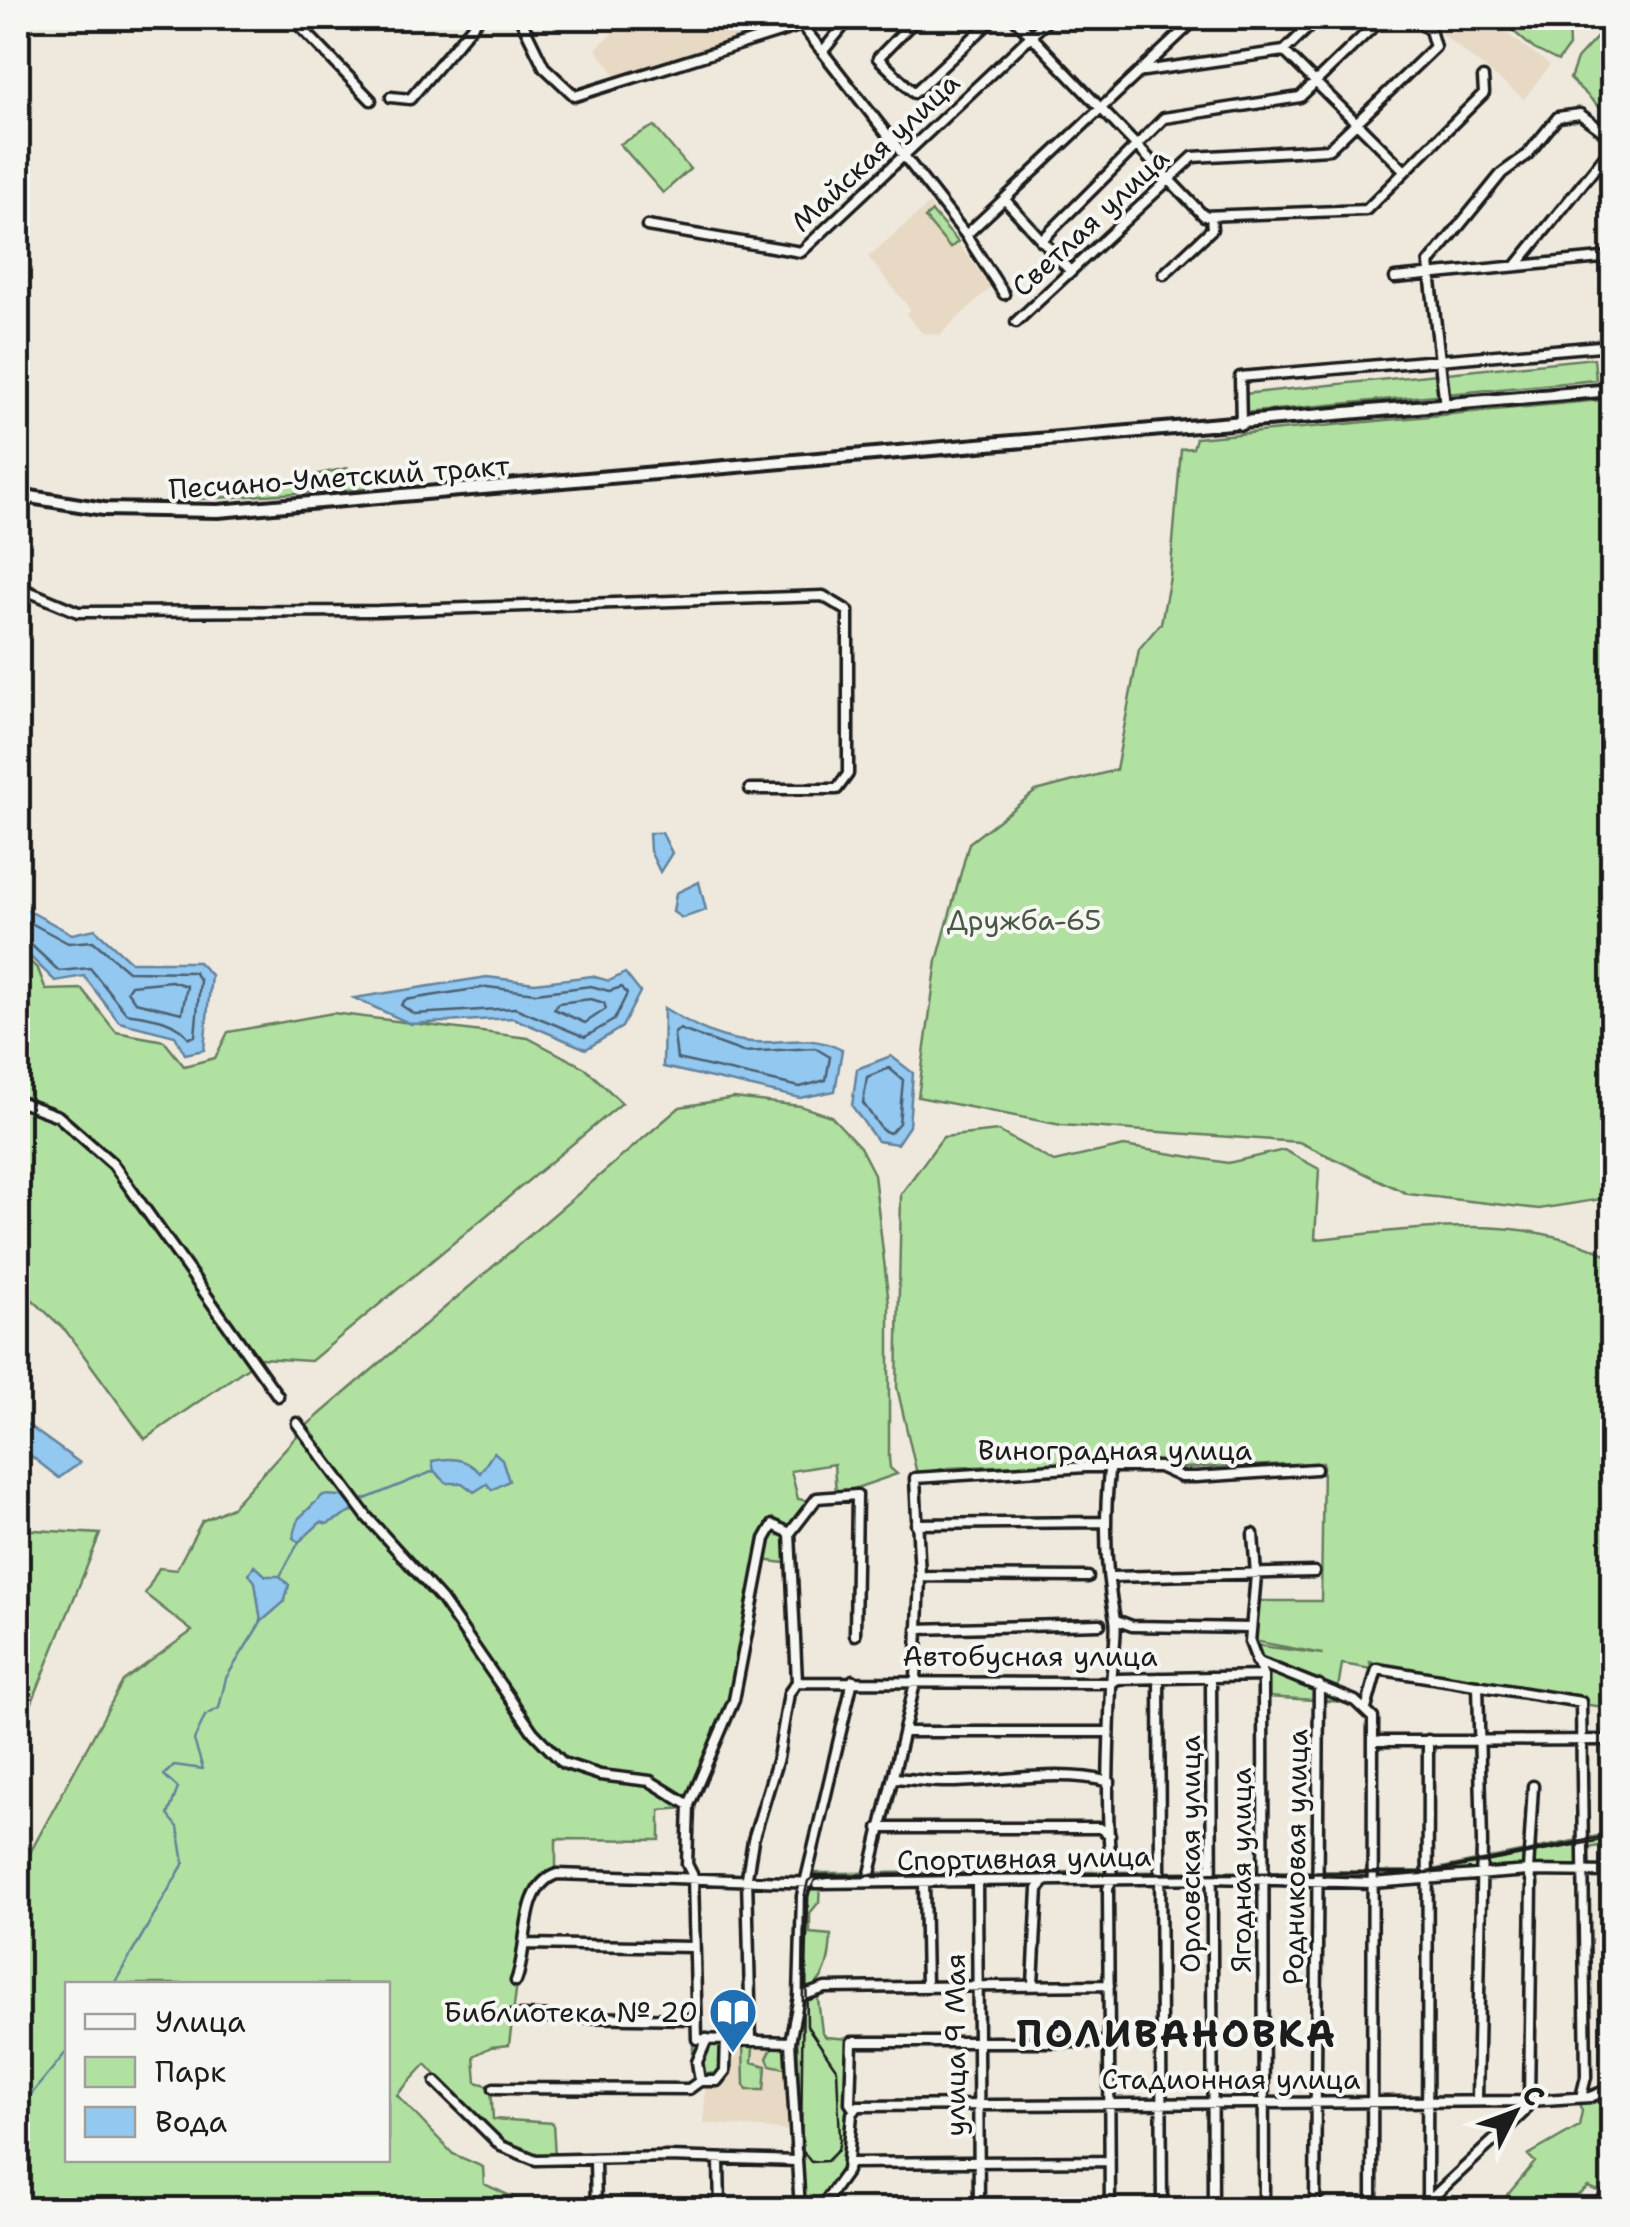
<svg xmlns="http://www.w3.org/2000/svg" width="1630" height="2227" viewBox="0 0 1630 2227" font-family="'Shantell Sans',sans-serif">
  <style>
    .built { fill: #e7d9c4 }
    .green { fill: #b1e1a0; stroke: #667e5e; stroke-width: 2.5; fill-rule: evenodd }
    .water { fill: #93c8f1; stroke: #63839c; stroke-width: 2.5 }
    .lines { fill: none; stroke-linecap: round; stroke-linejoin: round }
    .shore { stroke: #4c6171; stroke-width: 2.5 }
    .stream { stroke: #63839c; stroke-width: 2.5 }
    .minor-casing { stroke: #1c1c1c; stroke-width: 15 }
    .major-casing { stroke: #1c1c1c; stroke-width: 18 }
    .minor { stroke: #f6f6f2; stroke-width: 8 }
    .major { stroke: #f6f6f2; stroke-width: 10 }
    .tram { stroke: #1c1c1c; stroke-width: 2.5 }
    .rail { stroke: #1c1c1c; stroke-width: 2.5 }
    .labels { text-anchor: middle; stroke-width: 8; stroke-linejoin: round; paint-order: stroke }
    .street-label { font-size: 28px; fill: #1c1c1c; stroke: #f6f6f2 }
    .park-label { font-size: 28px; fill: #495744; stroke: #f6f6f2 }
    .poi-label { font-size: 28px; fill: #1c1c1c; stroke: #f6f6f2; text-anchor: end }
    .district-label { font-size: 38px; font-weight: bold; letter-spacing: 2.5px; fill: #1c1c1c; stroke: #f6f6f2 }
  </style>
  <rect width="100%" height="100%" fill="#efe9dd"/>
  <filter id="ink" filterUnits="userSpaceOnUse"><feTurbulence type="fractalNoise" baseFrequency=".01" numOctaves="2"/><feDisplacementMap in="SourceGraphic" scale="20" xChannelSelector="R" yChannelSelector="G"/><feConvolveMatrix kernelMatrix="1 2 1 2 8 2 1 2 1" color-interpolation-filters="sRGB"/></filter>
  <g filter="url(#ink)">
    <path class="built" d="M628,18H748L755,33L616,76L596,49Z
      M1421,18H1486L1550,65L1524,99Z
      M929,204L991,287L940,335L922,333L906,314L910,309L868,257Z
      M723,2041L784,2042L789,2048L791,2131L704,2123L705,2085H722Z"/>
    <path class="green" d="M1498,18H1564L1568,22L1569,46L1558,61L1534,49Z
      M1602,32L1612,39V119L1570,79L1577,59Z
      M654,126L690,169L663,193L620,144Z
      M932,212L958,242L950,248L925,218Z
      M1594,358L1596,380L1243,413V394Z
      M1612,399V1215L1601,1199L1539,1209L1408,1194L1299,1142L1061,1125L918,1097L937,961L969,843L1036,791L1116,770L1139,649L1161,623L1170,577L1181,449L1193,448L1196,438Z
      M347,468L368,479L366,489L182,500L186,486L217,483L243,490Z
      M18,951L38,969L46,990L82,989L116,1032L164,1041L184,1066L215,1058L228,1032L333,1013L528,1038L585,1068L622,1103L311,1361L261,1358L145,1439L66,1331L18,1286Z
      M734,1098L800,1106L831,1116L860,1147L874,1174L889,1304V1458L890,1468L897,1474L836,1495L834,1464L791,1471L798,1499L809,1501L789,1530L769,1524L763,1550L776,1528L786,1533L792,1564L762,1560L732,1704L686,1808L660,1810V1840L556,1839V1871L545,1876L523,1936L509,2045L491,2047L474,2056L476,2082L491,2086L493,2119L553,2123L555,2158C497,2156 463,2103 426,2064L397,2095L453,2154L483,2167L484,2184L521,2201L555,2209L342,2205L326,2210H18V1875L123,1681L192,1631L145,1594L159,1568L176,1570L202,1521L232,1507L305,1427L680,1107ZM68,1984H388V2160H68Z
      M998,1131L1054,1162L1124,1146L1228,1163L1284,1150L1319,1169L1315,1239C1414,1230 1519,1210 1612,1257V1708L1483,1691L1475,1682L1370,1662L1371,1669L1342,1664L1338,1688L1346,1702L1267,1697V1680L1254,1645L1323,1654L1254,1641L1257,1601H1321L1323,1463L1182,1468L1152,1460L948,1468L917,1474L897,1387L901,1194L943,1137Z
      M18,1529L100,1534L18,1737Z
      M1612,1833V1843L1585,1849L1584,1871L1427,1880L956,1877L923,1881L809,1877L811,1873L1427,1871Z
      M820,1884L819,1902L810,1913V1933L831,1935C830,1958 827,1983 803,1993L806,1887Z
      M817,1991L822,2032L826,2037L849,2039L844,2169L814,2209L802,2210L797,2021L802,2000Z
      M723,2041V2072L693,2076V2042Z
      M743,2042L761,2044L753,2048L752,2062L766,2066L764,2090H747L744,2085Z
      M775,2042L787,2044L789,2069L770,2065L767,2058Z
      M1612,2091V2209H1598L1608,2195L1588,2187L1561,2209L1495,2210L1535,2162L1528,2155L1579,2126L1582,2111L1578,2101Z"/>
    <path class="water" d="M649,833H662L672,853L660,872L650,851Z
      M699,882L706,910L682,918L673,912L676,893Z
      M18,905L72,934L95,929L131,962H198L211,975L204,1050L185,1054L175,1036L119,1022L84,976L55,981L18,945Z
      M625,973L640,992L622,1027L586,1049L513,1018L411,1024L354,998L487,977L535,983L592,976L609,981Z
      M664,1008C689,1023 713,1037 743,1041C781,1047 804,1031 842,1050L835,1091L800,1098L663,1067Z
      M891,1056L913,1073L909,1126L897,1144L877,1141L852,1106L857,1069Z
      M18,1418L80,1463L59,1478L18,1446Z
      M494,1452L502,1459L509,1481L492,1490L487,1484L474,1492L462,1483H447L434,1471L432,1461C451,1457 467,1458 480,1473Z
      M323,1495L341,1496L353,1504L352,1512L327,1524L321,1522L299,1542L293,1538L299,1518Z
      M254,1565L266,1576H280L289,1585L284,1602L261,1622L255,1582L249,1574Z"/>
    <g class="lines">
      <path class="shore" d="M18,916L68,943L93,941L128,971L194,972L200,981L195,1036L189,1038C174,1018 149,1017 126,1013L90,968L59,971L27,941L18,939
        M171,981L187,986L182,1013L135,1002L127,991L131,985Z
        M591,986L609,991L622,987L627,994L614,1020L585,1037L515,1008L414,1014L401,1005L405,1000L487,987L536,993Z
        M591,999L604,1003L606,1009L585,1023L554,1009L558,1003Z
        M679,1029L743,1052L815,1048L830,1057L826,1080L800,1087L677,1059L674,1034Z
        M889,1068L903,1080L899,1123L890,1133L882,1130L863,1103L867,1077Z"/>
      <path class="stream" d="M353,1504L434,1471
        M280,1576L299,1542
        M114,1984L184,1863L178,1827L168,1815L178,1788L164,1775L174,1765L203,1769L194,1740L205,1716L219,1708L226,1678L261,1622
        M18,2110L68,2050"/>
      <g class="minor-casing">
        <path id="minor" d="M292,18L371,100
          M520,18L544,67L575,96L802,25
          M796,18L966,235L1004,294
          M917,18L878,58L914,93L994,18
          M1014,18L1204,216L1366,210L1484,93L1483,78
          M823,51L850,18
          M1284,51L1404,170
          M1144,71L1284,51L1318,18
          M391,97L410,99L479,18
          M1006,201L1071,272
          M647,226L801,252L1050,18
          M966,235L1197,18
          M1041,241L1164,118L1300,97L1382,18
          M1516,266L1612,147
          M1164,274L1212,229L1211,216
          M1395,278L1612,257
          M1016,322L1193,157L1329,149L1435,47L1430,30L1413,18
          M1445,406L1429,263L1502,173L1527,155L1558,117L1580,114L1612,138
          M1241,425L1240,377L1612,345
          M18,587L78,612L378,611L823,596L848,611V774L837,789H750
          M18,1101L58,1116L113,1164L278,1396
          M297,1423L367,1517L442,1600L533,1732L563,1763L600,1775L650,1781L689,1805
          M1109,1471C1104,1520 1105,1572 1115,1619C1118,1633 1111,1670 1111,1687C1109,1750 1105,1816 1112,1878L1108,1889L1110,2210
          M916,1524L1104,1522
          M790,1533L773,1525L765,1539L734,1700L689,1805L687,1864L693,1876L697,2039L790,2042
          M1253,1534L1256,1575L1250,1642L1263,1676L1264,2210
          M920,1576L1088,1577
          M1112,1577L1314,1572
          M1116,1620L1132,1626L1250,1628
          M917,1629L1100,1624
          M1256,1661L1355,1701L1373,1718L1372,2210
          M1211,1677L1213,2210
          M1159,1678L1162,2210
          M797,1682L1111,1683L1118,1679L1263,1676
          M1366,1709L1377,1669L1581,1702L1586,2077L1581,2097
          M904,1732H1109
          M1373,1741L1612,1740
          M893,1778C914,1779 935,1783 956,1782C1005,1781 1062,1769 1110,1782
          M879,1828H1100L1110,1835
          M977,1881L979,2210
          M868,1882L916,1679L920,1576L915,1478L1086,1467H1159L1181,1477H1196L1316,1469
          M924,1883L926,1986
          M526,1944L692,1947
          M516,1981C529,1950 519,1886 557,1874L818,1883L1215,1878L1372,1883L1528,1871L1612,1872
          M1033,1984L1038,1889L1045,1881
          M799,1997L825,1988L1109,1985
          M511,2016L694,2019
          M751,2040L747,1877L753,1840L778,1758L789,1693L797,1682L790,1533L817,1498L857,1495L855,1635
          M700,2081L697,2062L707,2039
          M436,2082L501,2146L536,2160L668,2157L796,2161
          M494,2088L689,2089L700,2081H717L725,2071L726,2039
          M1477,2099L1482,1843L1478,1685
          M854,2109L850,2103L852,2042H1108
          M595,2160L596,2210
          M719,2160L720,2210
          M849,2163L1108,2161
          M1427,2202L1428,1740
          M800,2210L790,2042L799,1997L802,1896L853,1680
          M819,2210L847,2171L852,2114L858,2106L1529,2101L1590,2097L1612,2088
          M1315,2210L1319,1685
          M1419,2210L1524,2112L1529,2101L1532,1883L1528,1871L1533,1786
          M1595,2210L1605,2196"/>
      </g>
      <g class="major-casing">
        <path id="major" d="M18,495L104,509L218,511L1612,390"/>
      </g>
      <use href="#minor" class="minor"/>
      <use href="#major" class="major"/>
      <path class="tram" d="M1612,1835L1427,1872L817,1875L808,1881L804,1898L801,2149L811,2162L827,2161L838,2150L840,2139L837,2070L807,2026L805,1900L815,1880L838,1876L1427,1873L1612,1838"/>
      <path class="rail" d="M1600,18L1612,28"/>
    </g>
  </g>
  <defs>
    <g id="library-pin" transform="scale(2.5)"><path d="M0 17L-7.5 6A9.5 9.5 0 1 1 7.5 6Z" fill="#1f6fb2" stroke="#f6f6f2"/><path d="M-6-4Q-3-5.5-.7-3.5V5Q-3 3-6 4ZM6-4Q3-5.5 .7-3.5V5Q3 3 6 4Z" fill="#fff"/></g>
  </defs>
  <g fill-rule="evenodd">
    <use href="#library-pin" x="733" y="2012"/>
  </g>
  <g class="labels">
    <g class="street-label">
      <text transform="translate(875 152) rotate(-43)" y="10">Майская улица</text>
      <text transform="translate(1090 222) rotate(-43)" y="10">Светлая улица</text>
      <text transform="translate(339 477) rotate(-4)" y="10">Песчано-Уметский тракт</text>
      <text x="1115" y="1460">Виноградная улица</text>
      <text x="1030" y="1666">Автобусная улица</text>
      <text transform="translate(1190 1854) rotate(-90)" y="10">Орловская улица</text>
      <text transform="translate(1295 1857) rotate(-89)" y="10">Родниковая улица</text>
      <text transform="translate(1024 1858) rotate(-1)" y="10">Спортивная улица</text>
      <text transform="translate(1241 1870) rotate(-90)" y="10">Ягодная улица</text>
      <text transform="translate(955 2045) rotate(-90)" y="10">улица 9 Мая</text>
      <text x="1231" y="2089">Стадионная улица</text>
    </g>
    <g class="park-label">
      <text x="1024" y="930">Дружба-65</text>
    </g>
    <g class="poi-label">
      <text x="698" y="2022">Библиотека № 20</text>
    </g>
    <g class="district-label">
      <text x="1177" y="2047">ПОЛИВАНОВКА</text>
    </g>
  </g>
  <rect width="1630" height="2227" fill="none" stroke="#f6f6f2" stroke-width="60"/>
  <rect x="30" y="30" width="1570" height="2167" fill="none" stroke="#1c1c1c" stroke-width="4" filter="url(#ink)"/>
  <rect x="65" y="1982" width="325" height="180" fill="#f6f6f2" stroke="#9f9f9c" stroke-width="2.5"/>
  <rect x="85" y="2014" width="50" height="15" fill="#f6f6f2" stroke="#9f9f9c" stroke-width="2.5"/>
  <text x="155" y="2032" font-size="30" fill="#1c1c1c">Улица</text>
  <rect x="85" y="2057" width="50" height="30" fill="#b1e1a0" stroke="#9f9f9c" stroke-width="2.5"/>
  <text x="155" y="2082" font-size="30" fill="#1c1c1c">Парк</text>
  <rect x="85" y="2107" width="50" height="30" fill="#93c8f1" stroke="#9f9f9c" stroke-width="2.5"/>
  <text x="155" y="2132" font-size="30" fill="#1c1c1c">Вода</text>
  <g transform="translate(1515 2112) rotate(48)" stroke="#f6f6f2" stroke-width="8" paint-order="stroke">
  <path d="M0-8L18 38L0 25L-18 38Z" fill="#1c1c1c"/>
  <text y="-15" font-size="28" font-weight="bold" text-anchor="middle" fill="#1c1c1c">С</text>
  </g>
</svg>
